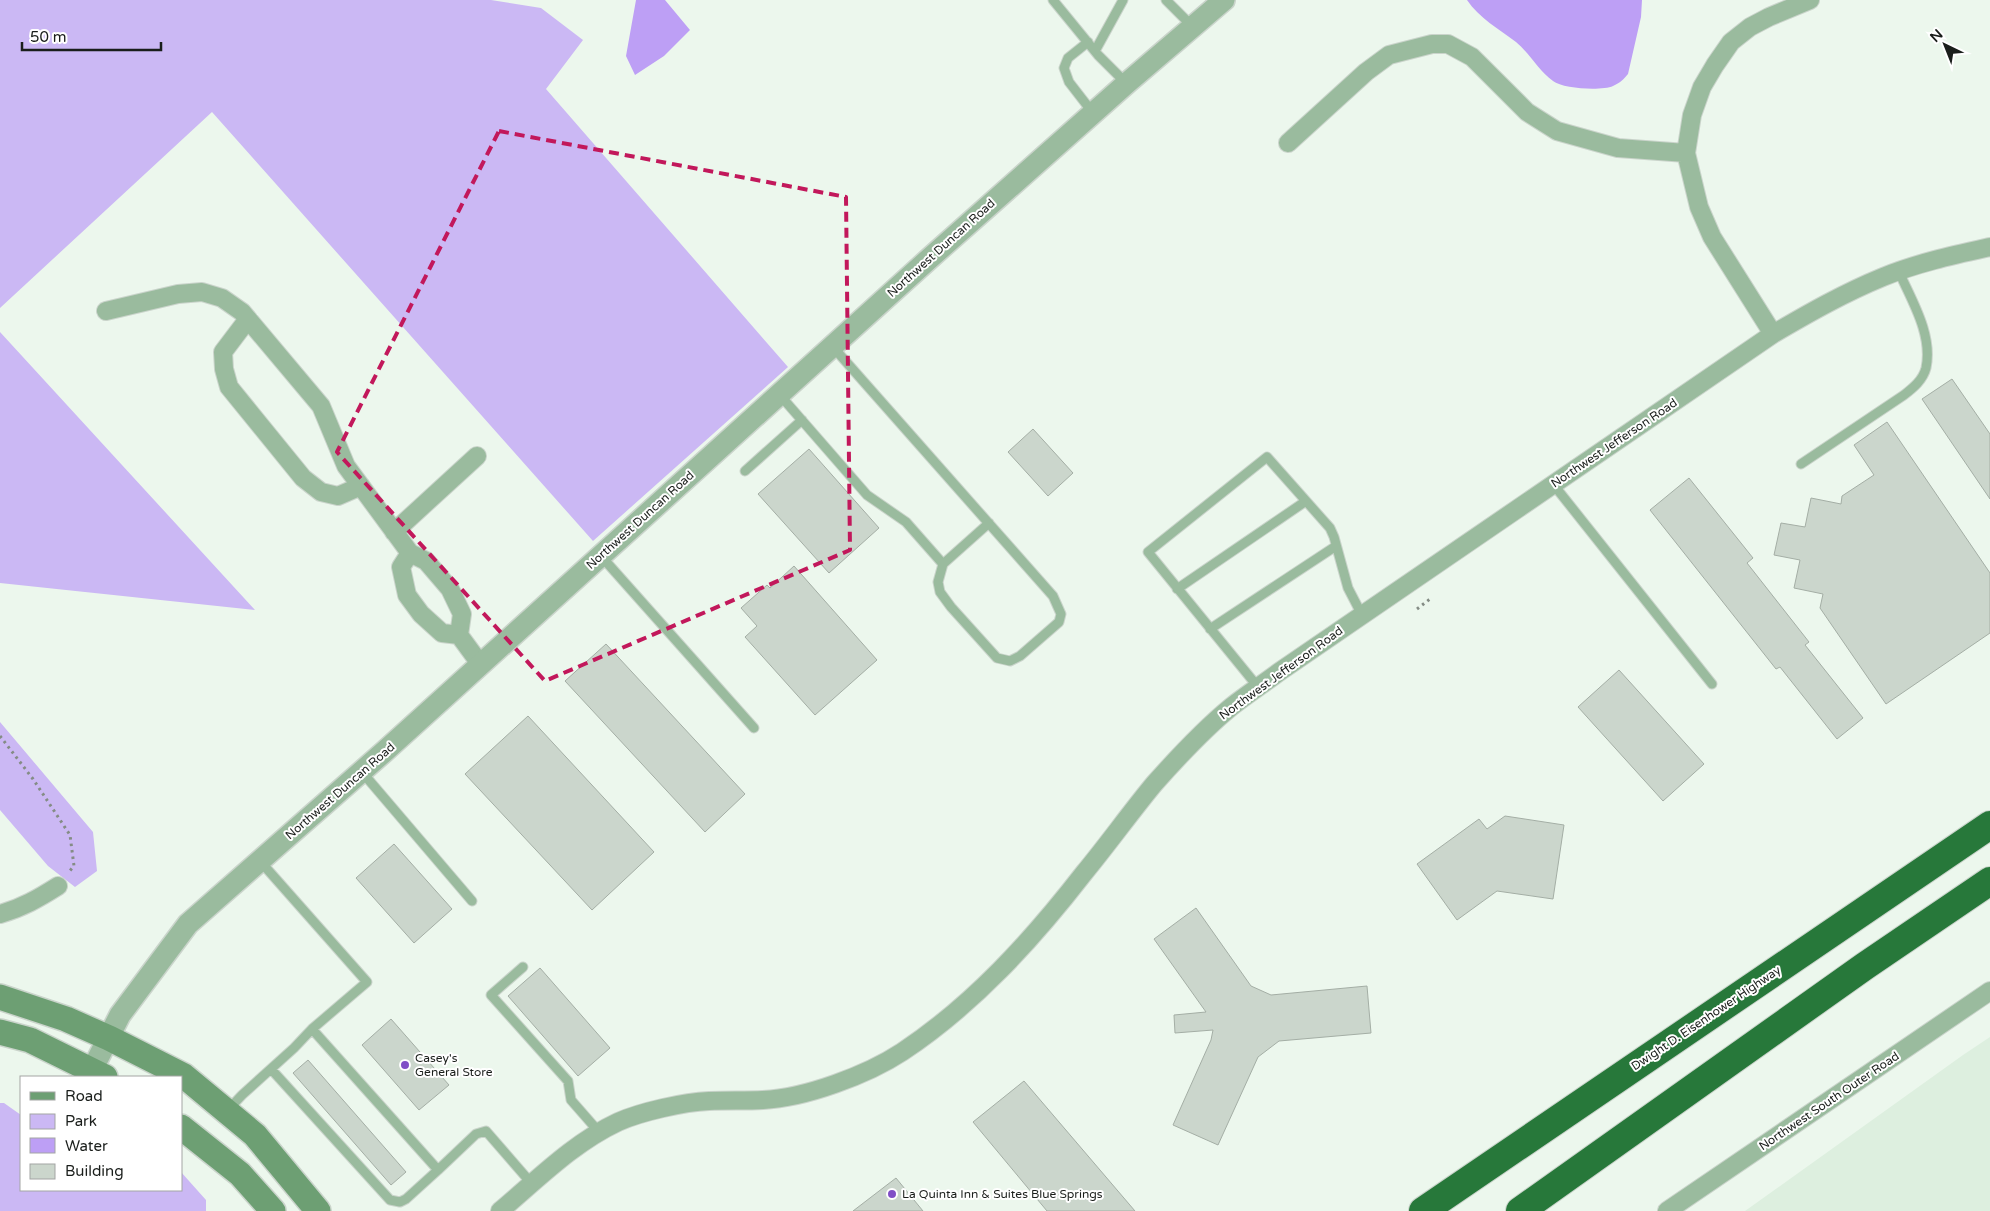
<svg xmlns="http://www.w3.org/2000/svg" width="1990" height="1211" viewBox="0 0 1990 1211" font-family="'Varela Round',sans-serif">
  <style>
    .built { fill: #ddefdf }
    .green { fill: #cbb8f4 }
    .water { fill: #bd9ff5 }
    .building { fill: #cbd6cc; stroke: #a4aea5 }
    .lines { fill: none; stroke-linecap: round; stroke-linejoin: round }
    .service-casing { stroke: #cad4cb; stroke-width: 11 }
    .minor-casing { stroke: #cad4cb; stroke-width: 20 }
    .tertiary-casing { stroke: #cad4cb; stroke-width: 24 }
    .secondary-casing { stroke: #cad4cb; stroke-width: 28 }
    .motorway-casing { stroke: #cad4cb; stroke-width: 30 }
    .path { stroke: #848c85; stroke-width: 3; stroke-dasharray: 2.5 4; stroke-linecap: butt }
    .service { stroke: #9abb9e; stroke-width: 9 }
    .minor { stroke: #9abb9e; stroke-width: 18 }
    .tertiary { stroke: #9abb9e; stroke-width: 21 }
    .secondary { stroke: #6d9f73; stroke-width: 25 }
    .motorway { stroke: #27783a; stroke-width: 28 }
    .marked { fill: none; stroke: #c2185b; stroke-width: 4; stroke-dasharray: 10 6; stroke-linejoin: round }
    .poi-dot { fill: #804ec6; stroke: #fff; stroke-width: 2 }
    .labels { text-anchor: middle; stroke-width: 4; stroke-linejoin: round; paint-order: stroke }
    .street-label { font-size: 12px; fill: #1a1e1b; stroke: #fff }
    .poi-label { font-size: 12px; fill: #1a1e1b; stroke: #fff; text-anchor: start }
  </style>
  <rect width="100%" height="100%" fill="#ecf7ed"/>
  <path class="built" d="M1990,1037V1211H1745L1963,1055Z"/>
  <path class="green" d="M0,0H491L541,8L583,40L546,89L788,367L593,541L212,112L0,308Z
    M0,332L255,610L0,583Z
    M0,722L93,832L97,871L75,887L48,866L0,810Z
    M0,1103H4L21,1115V1190H181V1172L206,1200V1211H0Z"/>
  <path class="water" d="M636,0H665L690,30L664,56L635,75L626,56Z
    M1467,0H1642L1641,17L1628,74C1624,79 1620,83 1613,86C1602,91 1563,89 1553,81C1539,71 1530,54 1516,42C1499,29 1479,18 1467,0Z"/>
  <path class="building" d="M1952,379L1990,434V499L1922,399Z
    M1887,422L1990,573V633L1886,704L1820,608L1823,594L1794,588L1800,560L1774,555L1781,523L1805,527L1811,498L1841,504L1842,496L1874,475L1854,445Z
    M1033,429L1073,473L1048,496L1008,452Z
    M809,449L879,528L829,573L758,494Z
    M1689,478L1753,558L1747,563L1809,642L1805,645L1863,718L1837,739L1780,667L1776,669L1650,510Z
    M794,566L877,660L815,715L745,637L757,626L741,608L767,585L770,588Z
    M606,644L745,794L705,832L565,681Z
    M1619,670L1704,764L1663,801L1578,707Z
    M528,716L654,852L592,910L465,774Z
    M1505,816L1564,825L1553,899L1497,891L1457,920L1417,864L1479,819L1487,829Z
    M394,844L452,909L414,943L356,878Z
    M1196,908L1251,986L1271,995L1367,986L1371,1033L1279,1041L1258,1057L1218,1145L1173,1125L1211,1040L1213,1030L1175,1033L1174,1015L1206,1012L1154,939Z
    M540,968L610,1048L578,1076L508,996Z
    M391,1019L449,1085L419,1110L362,1045Z
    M308,1060L406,1172L391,1185L293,1073Z
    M1024,1081L1135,1211H1047L973,1122Z
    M896,1178L923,1211H853Z"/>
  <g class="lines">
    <g class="service-casing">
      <path id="service" d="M1053,0L1098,55L1126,83
        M1166,0L1192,26
        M1088,42L1068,58L1064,68L1069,82L1093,113
        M1095,51L1123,0
        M833,347L1053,596L1061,614L1059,622L1020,656L1010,661L997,658L951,607L940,592L938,582L943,564L989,523
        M779,394L867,495L906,522L943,564
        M1801,464L1904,395C1913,388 1923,380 1926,368C1933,335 1912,301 1899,272
        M745,471L802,420
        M1553,484L1712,684
        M601,556L754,728
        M1177,589L1306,501
        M1210,629L1336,546
        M1258,687L1148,552L1267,457L1330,528L1334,537L1348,588L1362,615
        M362,772L472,901
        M523,967L491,995L568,1081L571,1100L599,1132
        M271,1069L390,1200L400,1202L406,1199L438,1170L312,1029
        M227,1111L242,1095L294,1048L312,1029L367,982L260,861
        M438,1170L476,1134L486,1131L532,1184"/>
    </g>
    <g class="minor-casing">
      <path id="minor" d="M1288,143L1366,72L1389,55L1432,44H1448L1472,57L1527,112L1557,131L1618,148L1686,153
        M106,311L178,294L202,292L222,298L242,312L321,406L346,466L410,553
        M248,319L223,352L224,369L229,387L303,478L321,492L338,496L361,486
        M1773,334L1712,237L1699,207L1686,153L1692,115L1702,87L1715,65L1731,42L1750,27L1769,17L1810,0
        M394,532L477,456
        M459,635L442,633L421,614L407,595L401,567L410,553L426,561L450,589L462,614L459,635L481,665
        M0,914C22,908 39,898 58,886
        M500,1211C537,1180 573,1143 618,1122C640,1112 684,1102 709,1101C727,1100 745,1101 763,1100C805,1098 867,1075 902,1052C973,1005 1032,940 1084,873C1108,844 1130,813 1154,784C1178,757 1203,730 1231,707C1246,695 1263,684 1279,672L1773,334C1809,313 1844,293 1883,277C1917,263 1954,255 1990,247
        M1667,1211L1990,991"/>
    </g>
    <g class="tertiary-casing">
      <path id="tertiary" d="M92,1070L120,1015L188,924L385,751L930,258L1127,83L1224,0"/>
    </g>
    <g class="secondary-casing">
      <path id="secondary" d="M0,997L66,1019L109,1038L184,1076L255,1135L318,1211
        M0,1032L30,1040L105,1077
        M181,1127L240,1174L273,1211"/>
    </g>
    <g class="motorway-casing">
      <path id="motorway" d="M1423,1211L1990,825
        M1520,1211L1865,966L1990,881"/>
    </g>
    <path class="path" d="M1417,609L1430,599
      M0,736L33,779L70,835L74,866L68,873"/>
    <use href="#service" class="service"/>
    <use href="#minor" class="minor"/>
    <use href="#tertiary" class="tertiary"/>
    <use href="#secondary" class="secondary"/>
    <use href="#motorway" class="motorway"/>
  </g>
  <path class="marked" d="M499,131L846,197L850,550L545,681L337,452Z"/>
  <g class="poi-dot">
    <circle cx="405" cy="1065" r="5"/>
    <circle cx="892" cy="1194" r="5"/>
  </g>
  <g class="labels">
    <g class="street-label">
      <text transform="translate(941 248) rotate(-42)" y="4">Northwest Duncan Road</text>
      <text transform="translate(1614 443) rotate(-34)" y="4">Northwest Jefferson Road</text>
      <text transform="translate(640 520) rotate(-42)" y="4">Northwest Duncan Road</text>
      <text transform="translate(1281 673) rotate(-36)" y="4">Northwest Jefferson Road</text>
      <text transform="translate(340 791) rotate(-41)" y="4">Northwest Duncan Road</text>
      <text transform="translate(1706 1018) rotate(-34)" y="4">Dwight D. Eisenhower Highway</text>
      <text transform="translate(1829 1101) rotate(-34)" y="4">Northwest South Outer Road</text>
    </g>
    <g class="poi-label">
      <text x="415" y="1062">Casey's<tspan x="415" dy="14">General Store</tspan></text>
      <text x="902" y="1198">La Quinta Inn &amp; Suites Blue Springs</text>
    </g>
  </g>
  <rect x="20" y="1076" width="162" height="115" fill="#ffffff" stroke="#a3a5a4"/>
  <rect x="30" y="1092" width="25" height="8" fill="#6d9f73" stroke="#a3a5a4"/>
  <text x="65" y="1101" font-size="15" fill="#1a1e1b">Road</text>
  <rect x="30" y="1114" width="25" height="15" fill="#cbb8f4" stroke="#a3a5a4"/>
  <text x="65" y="1126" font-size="15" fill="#1a1e1b">Park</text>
  <rect x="30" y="1138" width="25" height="15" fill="#bd9ff5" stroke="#a3a5a4"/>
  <text x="65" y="1151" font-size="15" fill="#1a1e1b">Water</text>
  <rect x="30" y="1164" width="25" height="15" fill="#cbd6cc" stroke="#a3a5a4"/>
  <text x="65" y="1176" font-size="15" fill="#1a1e1b">Building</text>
  <g transform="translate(1945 45) rotate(317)" stroke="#ffffff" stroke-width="4" paint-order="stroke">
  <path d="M0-4L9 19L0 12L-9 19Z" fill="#1a1e1b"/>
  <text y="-8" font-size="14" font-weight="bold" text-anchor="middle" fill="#1a1e1b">N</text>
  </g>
  <path d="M22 42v8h139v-8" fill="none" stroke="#1a1e1b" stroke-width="2.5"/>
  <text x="30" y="42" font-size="15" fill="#1a1e1b" stroke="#ffffff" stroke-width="4" paint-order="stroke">50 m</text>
</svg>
